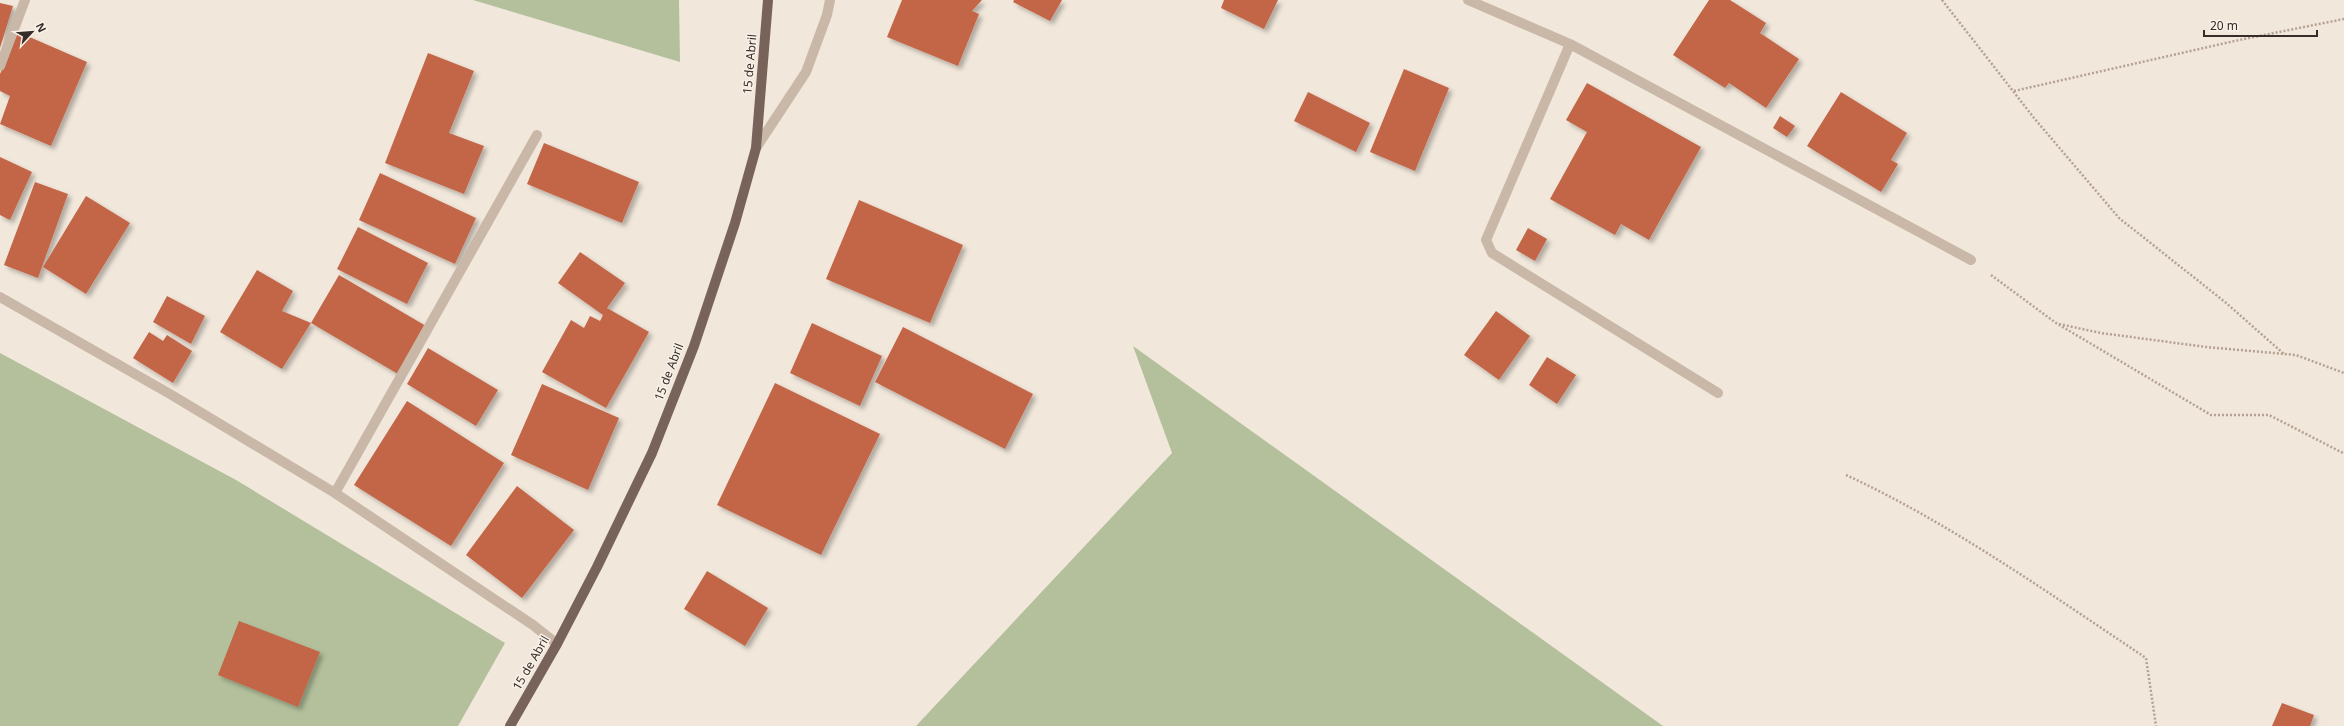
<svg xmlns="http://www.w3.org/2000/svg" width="2344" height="726" viewBox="0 0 2344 726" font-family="'Noto Sans',sans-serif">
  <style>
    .green { fill: #b3c09b }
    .building { fill: #c36647; filter: url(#shadow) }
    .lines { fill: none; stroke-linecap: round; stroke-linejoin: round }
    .path { stroke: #b5a192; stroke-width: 2.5; stroke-dasharray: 2 2; stroke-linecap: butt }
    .minor { stroke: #c9b7a7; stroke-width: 10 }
    .primary { stroke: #776359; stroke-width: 10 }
    .labels { text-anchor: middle; stroke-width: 3; stroke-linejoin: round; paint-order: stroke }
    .street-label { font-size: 12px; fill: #362c28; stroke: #f9f1e7 }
  </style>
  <defs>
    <filter id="shadow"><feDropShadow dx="3.5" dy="3.5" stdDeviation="2" flood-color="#0004"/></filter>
  </defs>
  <rect width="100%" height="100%" fill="#f1e7db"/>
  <path class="green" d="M473,0H679L680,62Z
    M1133,346L1663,726H916L1172,453Z
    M0,353L236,480L505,643L458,726H0Z"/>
  <path class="building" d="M902,0H982L972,11L979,14L958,66L887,37Z
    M1014,0H1062L1050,21L1013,2Z
    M1224,0H1278L1264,29L1221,8Z
    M1709,0H1730L1766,23L1760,33L1799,59L1766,108L1729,83L1725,88L1673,55Z
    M0,3L13,6L0,48Z
    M18,32L87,62L51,146L0,124L10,96L0,91V74Z
    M428,53L474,71L449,133L484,146L464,194L385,163Z
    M1404,69L1449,88L1415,171L1370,152Z
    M1587,83L1701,147L1649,240L1621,224L1615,235L1550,199L1587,132L1566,120Z
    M1308,92L1370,123L1356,152L1294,121Z
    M1841,92L1907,133L1891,160L1898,164L1881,192L1807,146Z
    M1780,116L1795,126L1787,137L1773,128Z
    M544,143L639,182L622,223L527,184Z
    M0,157L32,172L10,220L0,215Z
    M380,173L476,218L455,264L359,220Z
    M35,182L68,194L38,278L4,265Z
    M86,196L130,223L86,294L43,267Z
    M859,200L963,245L930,323L826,279Z
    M358,227L428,263L407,304L337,269Z
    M1528,228L1547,239L1535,261L1516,250Z
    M580,252L625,283L607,308L649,332L606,408L542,372L571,320L584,328L590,316L600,321L603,315L558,283Z
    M257,270L293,291L282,311L311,323L282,369L220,332Z
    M339,275L426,326L398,374L311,323Z
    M167,296L205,316L191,344L153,322Z
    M1496,311L1530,336L1499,380L1464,355Z
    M812,323L882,356L860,406L790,373Z
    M903,327L1033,394L1005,449L875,382Z
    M149,332L163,341L167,335L192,351L173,383L133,358Z
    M428,348L498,390L476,426L407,384Z
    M1547,357L1576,375L1557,404L1529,385Z
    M775,383L880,434L821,555L717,505Z
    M542,384L619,418L588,490L511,455Z
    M407,401L504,463L451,546L354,485Z
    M517,486L574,530L522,598L466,555Z
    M707,571L768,608L745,646L684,609Z
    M239,621L320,652L298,707L218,675Z
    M2282,703L2314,715L2310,726H2272Z"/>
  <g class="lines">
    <path class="path" d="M1942,0L2034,118L2119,218L2225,302L2284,354
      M2014,91L2239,40L2344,19
      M1991,275L2056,323L2211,415H2269L2343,453
      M2059,324L2101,333L2206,347L2296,355L2344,373
      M1846,475C1950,523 2050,594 2146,658L2156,726"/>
    <path class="minor" d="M1468,0L1570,44L1971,260
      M1570,44L1486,240L1492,253L1718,393
      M0,66L25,0
      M756,148L806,72L827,15L830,0
      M0,297L170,394L335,493L533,625L557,644
      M335,493L537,135"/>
    <path class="primary" d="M510,726L557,644L597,567L652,453L694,346L735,223L756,148L768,0"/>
  </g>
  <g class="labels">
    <g class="street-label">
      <text transform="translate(750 64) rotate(-85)" y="4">15 de Abril</text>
      <text transform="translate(669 372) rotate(-69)" y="4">15 de Abril</text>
      <text transform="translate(531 663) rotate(-60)" y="4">15 de Abril</text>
    </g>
  </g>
  <g transform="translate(32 32) rotate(64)" stroke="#f9f1e7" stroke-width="3" paint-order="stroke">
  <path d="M0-3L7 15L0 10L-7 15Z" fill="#362c28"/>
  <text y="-6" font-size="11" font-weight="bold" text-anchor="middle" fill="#362c28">N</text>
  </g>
  <path d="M2204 30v6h113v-6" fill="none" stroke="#362c28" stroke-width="2"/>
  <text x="2210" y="30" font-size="12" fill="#362c28" stroke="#f9f1e7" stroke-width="3" paint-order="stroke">20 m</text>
</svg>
